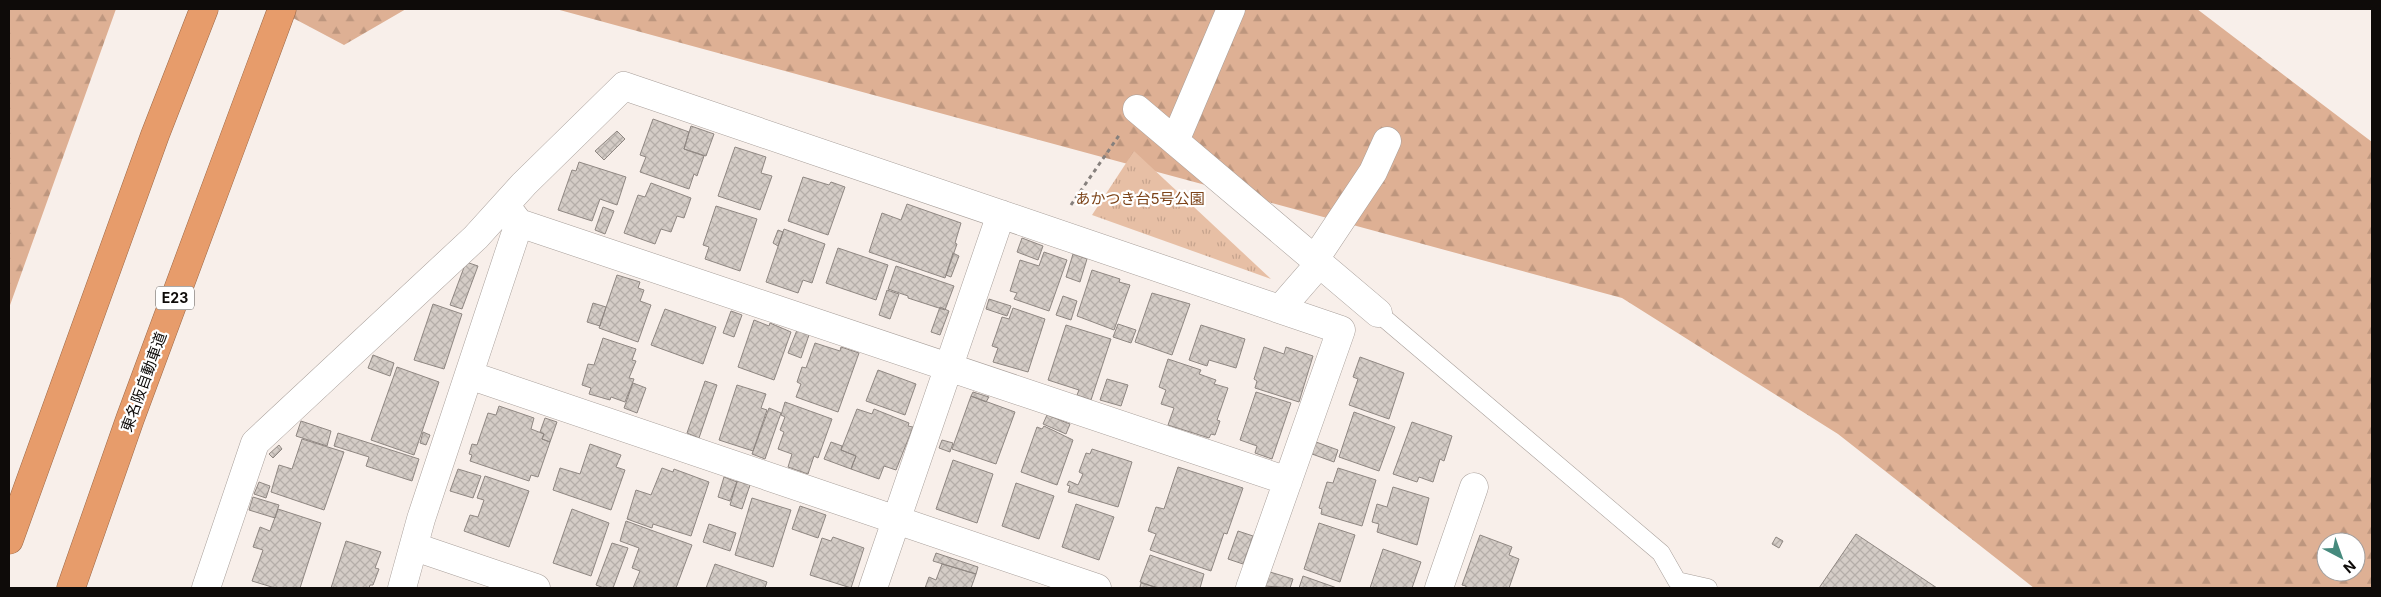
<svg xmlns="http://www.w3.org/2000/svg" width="2381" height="597" viewBox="0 0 2381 597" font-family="Inter,'Noto Sans JP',sans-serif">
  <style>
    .forest { fill: url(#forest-firs); fill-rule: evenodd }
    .park { fill: url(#park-tufts) }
    .building { fill: url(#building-cross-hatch); stroke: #8f8782 }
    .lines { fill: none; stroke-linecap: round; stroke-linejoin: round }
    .lane-casing { stroke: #a89f9a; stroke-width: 19 }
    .street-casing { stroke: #a89f9a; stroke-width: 29 }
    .highway-casing { stroke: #9b6949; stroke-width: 29 }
    .path { stroke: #86807d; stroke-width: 3; stroke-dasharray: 4 4; stroke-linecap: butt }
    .lane { stroke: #fff; stroke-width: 18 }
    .street { stroke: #fff; stroke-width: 28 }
    .highway { stroke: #e79c6b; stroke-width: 28 }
    .labels { text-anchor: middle; stroke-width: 4.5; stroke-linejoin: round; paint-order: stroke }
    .shield { fill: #fff; stroke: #565453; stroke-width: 1 }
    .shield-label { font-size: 14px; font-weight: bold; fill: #0e0b09 }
    .park-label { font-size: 15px; fill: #7c4318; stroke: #fff }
    .street-label { font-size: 15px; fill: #0e0b09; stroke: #fff }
  </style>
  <defs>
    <pattern id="forest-firs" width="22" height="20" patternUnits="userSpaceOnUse" patternTransform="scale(1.25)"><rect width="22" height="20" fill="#deb094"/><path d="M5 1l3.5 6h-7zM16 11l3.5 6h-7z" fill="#bd967e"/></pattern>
    <pattern id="park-tufts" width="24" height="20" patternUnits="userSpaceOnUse" patternTransform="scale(1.25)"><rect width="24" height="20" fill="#e7bfa5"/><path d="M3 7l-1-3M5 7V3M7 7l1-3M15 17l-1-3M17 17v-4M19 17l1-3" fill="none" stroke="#c5a38d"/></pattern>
    <pattern id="building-cross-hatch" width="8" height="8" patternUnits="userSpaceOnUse" patternTransform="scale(1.25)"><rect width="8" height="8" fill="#d4ccc6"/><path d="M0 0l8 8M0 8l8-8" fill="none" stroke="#b5aea9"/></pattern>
  </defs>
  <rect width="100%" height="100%" fill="#f8efea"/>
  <path class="forest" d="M9,9H116L9,308Z
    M276,9H406L344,45Z
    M556,9H2197L2372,142V588H2034L1838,434L1622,298ZM2326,542H2356V572H2326Z"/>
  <path class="park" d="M1134,151L1271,279L1092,215Z"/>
  <path class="building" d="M653,119L689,132L684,149L704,156L697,176L694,174L689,189L640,172L646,157L640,155Z
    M691,126L714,134L706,156L684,149Z
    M617,131L625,139L604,160L595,151Z
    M735,147L766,157L761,173L772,176L760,210L718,196Z
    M579,162L626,177L617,205L600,199L592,221L558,210L572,170L576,171Z
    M803,177L829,185L831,182L845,187L828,235L788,221Z
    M651,183L691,198L684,218L677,216L671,232L661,229L655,244L624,233L638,195L645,197Z
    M907,204L961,223L955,243L957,244L945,278L869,252L882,213L901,220Z
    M716,206L757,219L740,271L705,259L709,247L703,245Z
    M603,207L614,211L605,234L595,230Z
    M784,229L825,244L812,283L803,280L798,293L766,282Z
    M778,230L783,232L778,246L773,243Z
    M1022,238L1043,246L1038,260L1017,252Z
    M838,248L888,265L876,300L826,283Z
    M1044,252L1067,260L1049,311L1014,299L1017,293L1010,291L1020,260L1039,266Z
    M953,253L959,256L951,277L946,275Z
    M1073,254L1087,259L1080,282L1066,277Z
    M466,262L478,266L462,309L450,305Z
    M896,266L954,286L945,310L908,298V296L888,289Z
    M1092,270L1120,279L1119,282L1130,285L1114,330L1077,316Z
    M617,275L640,282L638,288L644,290L640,301L651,305L638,342L599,328Z
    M887,290L899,294L890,319L879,315Z
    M1152,293L1190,304L1172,355L1135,342Z
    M1063,296L1077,301L1071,320L1056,315Z
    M989,299L1011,306L1007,316L986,309Z
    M593,303L606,307L600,326L587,322Z
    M433,304L462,314L444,369L414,360Z
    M940,307L949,311L940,335L931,332Z
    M1013,308L1045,319L1028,372L993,362L998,348L992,346L1002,317L1009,319Z
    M665,309L716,327L703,364L651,345Z
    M731,311L742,315L734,337L723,333Z
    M754,320L769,326L770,323L791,332L774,380L738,367Z
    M1118,324L1136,330L1131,343L1113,337Z
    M1066,325L1111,339L1091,400L1077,395L1079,390L1048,380Z
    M1201,325L1245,339L1236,368L1209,360L1207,366L1189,360Z
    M797,330L809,335L801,358L788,353Z
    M603,338L636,349L632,360L636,361L629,378L634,379L625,402L611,397L610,400L589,394L591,388L582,385L588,364L594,365Z
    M815,343L840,351L841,347L859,353L838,412L796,397L801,384L797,382L802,367L806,368Z
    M1264,347L1284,354L1286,347L1313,356L1299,402L1255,388L1257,381L1254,379Z
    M373,355L394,363L390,376L368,368Z
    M1360,357L1404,373L1389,419L1349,405L1358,379L1353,377Z
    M1168,359L1201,370L1199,374L1216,380L1214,384L1228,388L1217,420L1220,421L1215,435L1211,434L1209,438L1168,425L1174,408L1161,404L1166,390L1159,387Z
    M397,367L439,382L414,455L371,440Z
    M878,370L916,384L905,415L866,401Z
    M1107,379L1128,385L1121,406L1100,400Z
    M705,381L717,385L699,438L687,433Z
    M633,383L646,388L637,413L624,408Z
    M737,385L766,394L761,408L767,410L753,451L719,440Z
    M973,392L989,397L986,402L971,396Z
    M1256,392L1291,403L1272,459L1255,453L1257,446L1240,440Z
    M971,396L1015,412L996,464L952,449Z
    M785,402L832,419L818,458L814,456L808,474L788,467L792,454L778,449L784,432L780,430L785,417L781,415Z
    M499,406L534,418L531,429L544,434L542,439L550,442L538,477L531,475L529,481L470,461L472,455L469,454L472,444L477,445L488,413L496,415Z
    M769,408L781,413L765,459L752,454Z
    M857,409L872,414L874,409L909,423L908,426L913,427L896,470L884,466L879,479L851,469L856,456L841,450Z
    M1354,412L1395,427L1379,471L1339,457Z
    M1047,415L1070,424L1066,434L1043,424Z
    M545,418L557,422L550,442L542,439L544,434L540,432Z
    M301,421L331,431L327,446L296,436Z
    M1412,422L1452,436L1444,461L1440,459L1433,482L1419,477L1417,482L1393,474Z
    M1044,426L1073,440L1057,485L1021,472L1037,427L1042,429Z
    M423,432L430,435L426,445L420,443Z
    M338,433L419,459L412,481L366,466L369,457L334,446Z
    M302,439L344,452L324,510L271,492L279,465L292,469Z
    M942,440L953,443L950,452L939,448Z
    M831,442L842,446L841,450L856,456L851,469L824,459Z
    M1316,442L1338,450L1334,462L1312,454Z
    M590,444L621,455L616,467L625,470L611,510L553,490L560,468L580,474Z
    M279,445L282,449L273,458L269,454Z
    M1092,449L1132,462L1118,507L1068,492L1070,486L1067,485L1069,481L1078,485L1083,474L1079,472L1086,453L1090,454Z
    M953,460L993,474L977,523L936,509Z
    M1178,467L1243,488L1227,534L1224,533L1211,571L1150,550L1156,534L1148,531L1156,507L1164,509Z
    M662,468L673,472L674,469L709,482L691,536L653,524L652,528L627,519L636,490L651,495Z
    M1338,468L1376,480L1362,526L1321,514L1322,509L1319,508L1327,482L1333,483Z
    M458,469L481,476L473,498L450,491Z
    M485,476L529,491L509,547L464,531L470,515L478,517L484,500L477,498Z
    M724,477L737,482L730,501L718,497Z
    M737,481L750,485L742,509L730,505Z
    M259,482L270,486L266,498L254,494Z
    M1016,483L1054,496L1039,539L1002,526Z
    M1393,487L1429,498L1417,545L1377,532L1379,524L1372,522L1377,504L1387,507Z
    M253,497L279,505L275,518L249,510Z
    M752,498L791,510L773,567L735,555Z
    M1076,504L1114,517L1099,560L1062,547Z
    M800,506L826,515L818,538L792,529Z
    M278,509L321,523L300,588H275L252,581L263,550L253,547L260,527L270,531Z
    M572,509L609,523L591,576L553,563Z
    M626,521L692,545L676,588H633L640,571L632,568L639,548L620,541Z
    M1319,523L1355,535L1340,582L1304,569Z
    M709,524L736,533L730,551L703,542Z
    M1238,531L1253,536L1243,564L1228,559Z
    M1856,534L1937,588H1819Z
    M1480,535L1512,547L1509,555L1519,559L1509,588H1466V586L1462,585Z
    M833,537L864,548L851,588L810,575L822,538L831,541Z
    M1776,537L1783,541L1779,548L1772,544Z
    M346,541L381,552L375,568L379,569L373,585H370L369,588H331Z
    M612,543L628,548L613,588H604L596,585Z
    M1383,549L1421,562L1412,588H1370Z
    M936,553L978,567L976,574L933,561Z
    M1150,555L1204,574L1200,588H1158L1140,582Z
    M715,564L767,582L765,588H706Z
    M942,564L976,574L971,588H925L929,577L936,580Z
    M1270,572L1293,579L1290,588L1265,586Z
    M1303,576L1337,588H1299Z
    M1141,583L1158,588H1143L1140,587Z"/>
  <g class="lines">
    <g class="lane-casing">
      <path id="lane" d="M1378,313L1661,553L1677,581L1708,588"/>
    </g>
    <g class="street-casing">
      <path id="street" d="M1137,109L1378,313
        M1175,141L1231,9
        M505,205L519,223L1288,481
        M1315,259L1373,172L1387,141
        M1280,309L1320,263
        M469,375L1097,588
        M415,547L536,588
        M206,588L255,443L476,237L524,184L624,86L1341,330L1250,588
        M402,588L421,519L519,223
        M873,588L1001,214
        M1439,588L1474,487"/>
    </g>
    <g class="highway-casing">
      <path id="highway" d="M9,540L155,135L204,9
        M71,588L130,419L282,9"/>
    </g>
    <path class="path" d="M1071,205L1120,134"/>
    <use href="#lane" class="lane"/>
    <use href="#street" class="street"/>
    <use href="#highway" class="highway"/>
  </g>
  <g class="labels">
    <rect class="shield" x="156" y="286.5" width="38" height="23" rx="4"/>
    <g class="shield-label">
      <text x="175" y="303">E23</text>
    </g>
    <g class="park-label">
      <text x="1140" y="204">あかつき台5号公園</text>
    </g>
    <g class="street-label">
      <text transform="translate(144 382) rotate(-70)" y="5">東名阪自動車道</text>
    </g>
  </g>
  <rect width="2381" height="597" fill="none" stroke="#0e0b09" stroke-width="20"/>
  <g transform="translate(2341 557) rotate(139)"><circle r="24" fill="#ffffff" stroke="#9f9d9d"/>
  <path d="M0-4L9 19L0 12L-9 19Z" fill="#468a7d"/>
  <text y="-8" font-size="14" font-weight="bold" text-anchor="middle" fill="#0e0b09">N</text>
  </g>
</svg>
